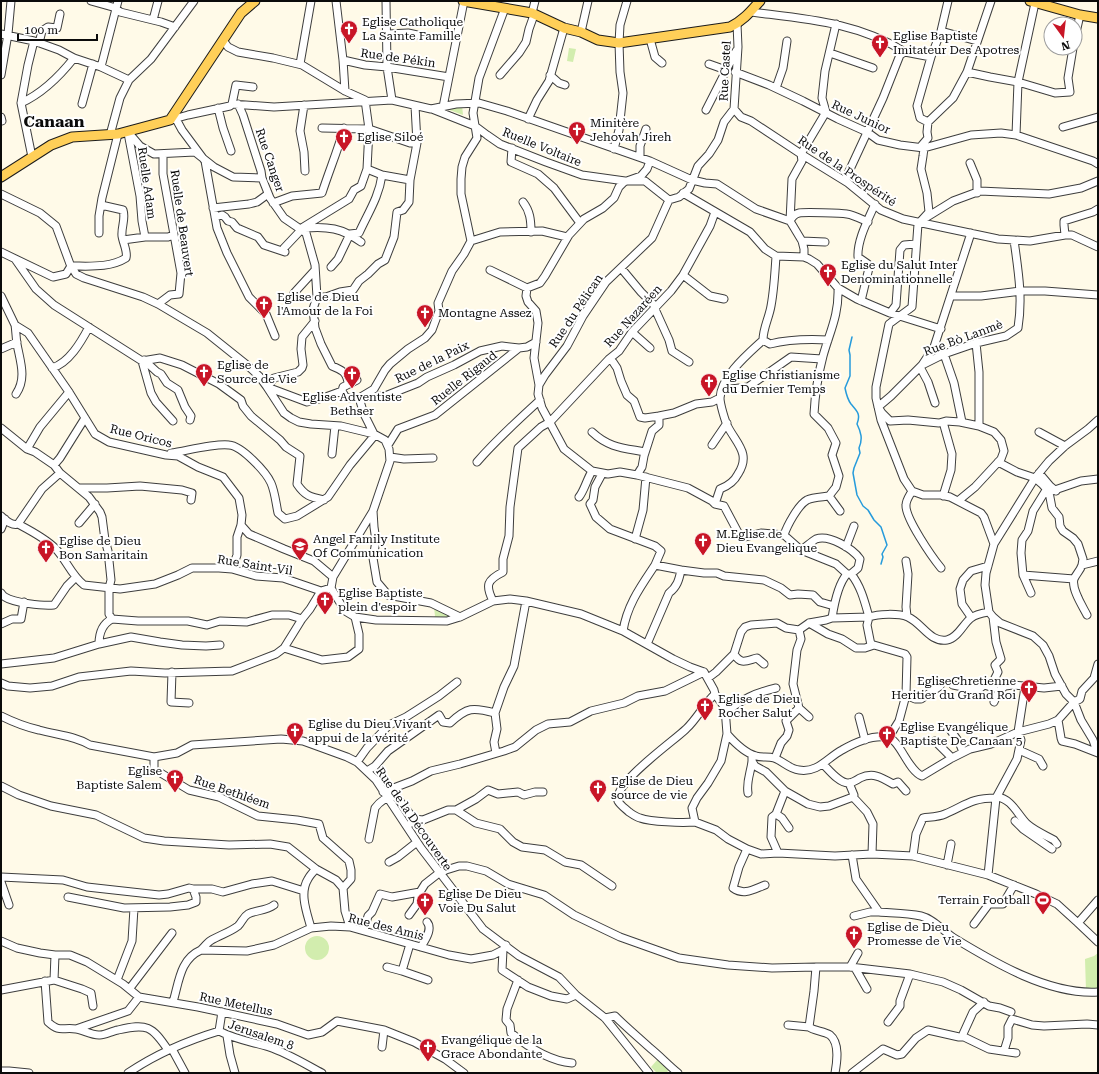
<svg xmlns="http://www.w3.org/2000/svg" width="1099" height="1074" viewBox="0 0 1099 1074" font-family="'Roboto Serif',serif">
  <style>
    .green { fill: #d2edae }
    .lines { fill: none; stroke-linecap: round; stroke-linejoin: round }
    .stream { stroke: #269bdb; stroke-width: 1.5 }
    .minor-casing { stroke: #3e3e3e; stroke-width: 9 }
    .major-casing { stroke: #1c1c1c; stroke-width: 11 }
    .minor { stroke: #fff; stroke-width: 7 }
    .major { stroke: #ffcf58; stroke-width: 9 }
    .labels { text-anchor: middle; stroke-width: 4; stroke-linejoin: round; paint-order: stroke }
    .poi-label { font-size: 12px; fill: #0b0b0b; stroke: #fff; text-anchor: start }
    .street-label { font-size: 12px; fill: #0b0b0b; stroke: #fff }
    .district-label { font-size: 16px; font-weight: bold; fill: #0b0b0b; stroke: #fff }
  </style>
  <rect width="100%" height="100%" fill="#fffae8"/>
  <path class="green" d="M569,48L576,49L573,62L567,61Z
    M462,105L463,115L444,108Z
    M434,607L455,616L433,619L435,616Z
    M305 948a12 12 0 1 1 24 0a12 12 0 1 1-24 0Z
    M1098,953V989L1086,991L1085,959L1094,956Z
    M658,1059L669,1070L666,1073H657L651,1067Z"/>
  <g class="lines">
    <path class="stream" d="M852,337L849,350L850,355V376L845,388C846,393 848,400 851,404C857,411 861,414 857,424C861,432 863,439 859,448L860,453L854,468L853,473L857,495L863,506L868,510L874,520L881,527L887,545L882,554L883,557L881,564"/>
    <g class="minor-casing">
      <path id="minor" d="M91,1L116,8L120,12L161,22L175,27
        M336,1L343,60L345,91
        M386,1L387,67L392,100
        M991,1L967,72L953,98L928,122L927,132L928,138L922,145L924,148L923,156L921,169L927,193L929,212L918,224L912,307L889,324L876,387V398L881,420L904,479L912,491L923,495H941L950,497L981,513L984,517L994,544
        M751,12C806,19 857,22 905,52
        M532,13L535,1
        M153,20L158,1
        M941,31L977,41
        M581,32L588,1
        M1,34L34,41L59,50L74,58L101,67L129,80
        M388,34L408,33L422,36
        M1075,37L1080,15
        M650,39L655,57L662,63
        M39,43L42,31L48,27L57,28L60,14
        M830,53L873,68
        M343,60L365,65L387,67L449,77
        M300,64L311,1
        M709,64L726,70
        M101,67L118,1
        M735,72L769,85L803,101L838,119L867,132L878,140L900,145L924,148L971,135L1001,133L1016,135L1093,161L1098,164
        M967,72L990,77L1018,82L1055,93L1070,92L1068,78L1073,48
        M1,75L8,34L11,1
        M500,75L519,53L526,42L529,29L534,15
        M550,75L559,83L565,85
        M776,88L783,68L787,41
        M21,103C43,93 59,77 74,58
        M82,104L93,64
        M232,104L236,85L253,87
        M238,104L243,115L261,171L262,178L270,198L284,218L306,233L315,265L317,297L313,309L315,328L321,344L332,366C342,370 346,372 348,382L357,380L343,387L342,391
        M304,105L300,131L304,152L305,171
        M443,107L464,1
        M218,108L223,128L231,151
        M432,109L475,126L487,135L500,144L546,162L582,175L625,181H645L669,200
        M734,109L741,117L751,121L801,154L848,183L881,210L903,219L998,239L1030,241L1065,235H1072L1098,247
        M706,110L736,51
        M1,117L2,121
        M176,119L182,130L205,161L217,228L227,253L249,297L266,314L275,336
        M528,119L537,100L549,81L564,28
        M170,120L188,115L230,106L232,104L274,107L392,100L431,109L456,104L479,103L507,111L650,161L692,180L705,183L717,184L756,209L790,221C792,217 794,214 799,213C804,212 841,213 847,214C854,215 861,219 868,222
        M928,122L920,118L917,106L931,57
        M1063,127L1098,117
        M322,128L369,129L410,143H417
        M128,132L140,146L154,154L195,152L214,167L233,177L262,178
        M128,133L140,196L142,221L145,237
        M110,135L120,98L129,80L151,59L194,1
        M1016,135L1018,82L1035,3
        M512,148L511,162L538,174L554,188L580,223
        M614,149L619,130L623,93L620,72L619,43L620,25L627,1
        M32,157L21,103L28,65L34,41
        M640,157V146L646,129
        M970,163L977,180V193
        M367,169L382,175L410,180
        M845,180L883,98L900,55L905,52L931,57L941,31L948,1
        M683,193L750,232L765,249L776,256L804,257L809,259L817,264L838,288L857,299L890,313L941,329
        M1,194L40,213L56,226L70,264L76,274L84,278L143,297L158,304L207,333L247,365L259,376L267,387L284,413L291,418L299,422L311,424L341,426L374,434L385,440L389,449L390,461L373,511L333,577L331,588L345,611L355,617L376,620L447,621L460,617L493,601L510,599L526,601L581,614L623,631L673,659L690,667L704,672L714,690L715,694L725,708L727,734L721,761L708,783L697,798L692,808L695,822L716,830L728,839L747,849L761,854L778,853L835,856L872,854L913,856L988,875L1036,894L1057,904L1078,923L1098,942
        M523,202C530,211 531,220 531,232
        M273,203L292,196L322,193C329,171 338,150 344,128
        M213,208L249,204L257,202L268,194
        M215,217L222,215L225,217L228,221L232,222L237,228L258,237L264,245L285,252L284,248L301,230L300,229L349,199L354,190L361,186L367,169L369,129L365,100L345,91L302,65L273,58L238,52L228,47L223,40
        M927,217L953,201L980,191L1049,194L1081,188L1098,181
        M305,228C327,226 342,228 361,242
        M99,233V216L102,198L118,134
        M1065,235L1064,225V221L1093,212L1098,209
        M123,240L145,237H168L174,235
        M471,241L500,232L542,231L567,237
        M802,241L825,242
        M1,252L53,277L66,274L71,266C90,266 110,268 126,258C128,252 123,243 122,236C121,227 126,219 123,210L101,205
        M804,257V249L802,241L790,221L792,179L802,161L801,154L826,112L822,98L825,71L836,24
        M15,259L36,289L54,305L142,361L160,358L182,365L219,384L241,400L243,406L251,416L280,440L286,447L300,456L297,484C305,496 310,497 324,500
        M331,267L338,259L350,234L359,233C368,213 379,197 382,175
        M621,268L641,292L656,307
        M490,270L527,288L526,296L528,302L536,311L538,323L534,358L539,385L538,394L542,408L564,449L592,471L608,474L620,472L637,475L688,488L712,501L715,504L724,506L741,538L761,533L784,535L801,550L836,564L847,574H851C861,586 865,603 869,617C878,614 898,613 908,617C922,623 930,643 947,640C958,638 963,624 971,618C976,614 983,613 989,612
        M683,275L710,296L724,299
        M527,288L540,283L545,276L569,235L584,219L603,208L614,198L619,187L624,182L641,176L647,169L650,161
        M294,293L315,270
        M1,296L15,325L28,333L69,392L95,434L109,442L166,455L178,456L198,467L223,477L239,498L242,515L241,525L237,537V555L232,569
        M952,296H981L1021,291H1045L1098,295
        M317,297H326L340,292L353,290L359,281L368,274L378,264L385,260L394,237L397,212L403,210L409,202L410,180L417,143L415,106
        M861,301L869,268L868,264L858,257C857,240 868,220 875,204
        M158,304L170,295L179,294L181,273L163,174V154
        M655,309L669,340L672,351L689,362
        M890,313L896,305L900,250L904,245L916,244
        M315,321L302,337L301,349L303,365L302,368L298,372L274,378L267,387L307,402L323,398L342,391L346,398L385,396L418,383L427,377L454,365L480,351L502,346L519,348
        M15,325C16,331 16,338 17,344C20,361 27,378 16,394
        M632,332L650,348
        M763,340L770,344C790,339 808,339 828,340
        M976,343L979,372V426
        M1,349L17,342
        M944,354L954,383L962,422
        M609,359L613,362L617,368L621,381L627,395L634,401L640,417L645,418L659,416
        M144,360L157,372L161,374L167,383L178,390L185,407L191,416L190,420
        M142,361L151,393L156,402L173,421
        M922,365L944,354L976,343L1006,336L1018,328C1023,297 1018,270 1014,240
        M920,367L928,382L935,403
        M52,368C69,363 81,342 89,327
        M539,385L545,375L567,346L583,316L606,282L652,238L669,200L679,197L689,189L698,166L709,154L718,140L724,122L734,109L738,47L737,24
        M731,389L748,387L791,357L822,359
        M943,422L952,454L951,470L943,496
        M1,428L27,449L35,452L54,465L60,473L89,497L100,512L102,517L105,540L108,551L111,580L109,588V614L112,619C102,624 99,633 99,644
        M592,432C609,448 624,448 645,452
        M1039,432L1065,446
        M374,434L364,414L359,398L374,389L385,370L390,364L408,349L425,338L432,330L439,311L438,303L452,271L464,254L471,241L461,194V179L462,167L465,157L477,138L473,113L479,78L505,8
        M388,445L398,429L435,415L519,348L527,347L536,342
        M712,445L727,423
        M27,449L40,427L69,392
        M171,453C186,451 215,443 229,445C242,446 266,472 271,483C275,492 276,504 278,513L285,519L297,516L328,497L350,465L375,435
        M332,454L335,426
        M390,457L404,459L433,458
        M477,462C496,440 518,420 540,400
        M998,462L1017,472L1035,478L1042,484L1049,492L1081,481L1098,479
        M54,465L60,458L85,418
        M1039,473L1050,486L1056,491
        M602,474L595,487L593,500L590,504L596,517L610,529L655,546L661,551L655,565
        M637,475L642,467L644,456L652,431L659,425V416L674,413L696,404L712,402L720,398
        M79,488H107L140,486L182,490L192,493L191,500
        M1046,490L1033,511L1028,531L1022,540L1021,553L1023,575L1074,579
        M912,491C910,495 906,500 906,505C905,518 932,557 941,568
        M1049,492L1052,508L1059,517L1060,526L1063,531L1073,538L1078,544L1083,559L1082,565L1098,561
        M829,496L840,511
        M579,497C584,491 587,479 592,471
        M958,501L975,487L1001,459L1004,451L1001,440L994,432L979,426L960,422L946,421L939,423L908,420L890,421L882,413L878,407L891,396L922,365L934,347L971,233
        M715,504L720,489C728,486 734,482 738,474C751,454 737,444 728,427C725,421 720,404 720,398C721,376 749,353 763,340C763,328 769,318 771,306C774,290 775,273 776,256
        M373,511L374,527L376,541L373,558L377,582L388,595L431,603L460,617
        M1,516C5,520 12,526 18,524C31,531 45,538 55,548C66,559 71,575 84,585L120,589L155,584L178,575L192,568H219L232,569L256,576L283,578L321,591
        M79,523L95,504
        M18,524L42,489L60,473
        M241,525L249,534L284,549L314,561L333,577
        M1,529L5,519
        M784,535C787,526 798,505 807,500C813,497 822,497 829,496L836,487L839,476L832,455L836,443L828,428L814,414C815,395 818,375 823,356C830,331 839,315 838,288
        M635,539L643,510L646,477
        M846,547L854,526
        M801,550C806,547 811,542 816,539C829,534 853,549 860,559L858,568L851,574
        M906,561L908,574L906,607L907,616
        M1082,565C1080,571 1076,574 1074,579C1071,589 1083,607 1087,615
        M1023,575L1031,593
        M1,593C2,594 3,596 5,597C14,603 43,606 54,605L67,586L76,577
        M493,601C485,585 487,580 503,572V559L509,536L510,507L518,448L541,427L550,422L609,359L619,351L632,332L671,291L683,275L710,226L715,212
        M971,617L962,604L960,589L963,580L971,571L988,566
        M832,618C834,605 838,584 847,574
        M112,619L138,621H188L207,625L220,621L247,622L272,615H289L302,619
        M809,623L828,634L842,639L856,648H865L874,645L905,654L907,657L906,695L899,721L889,737
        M1,624L12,619H21L24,602
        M799,630L809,623L826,620L832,618L869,617L867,625L871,645
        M623,631C627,605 641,586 655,565L681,570L704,573H717L724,576L764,580L781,588L790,595L798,594L813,595L820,602L834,606
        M647,644L669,593C677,587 679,580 681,570
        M284,648L322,660L348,657L359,649V634L355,617
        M734,654C741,665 746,661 757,658L764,664
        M1,664L54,658L99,644L131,637L160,642L182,645L206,646L220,645
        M172,672L171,702L189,703
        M709,681L708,678L716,672L734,654L741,632L745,627L751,625L777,623L786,628L799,630L801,639L797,650L793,684L799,708L809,717
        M1,683L8,686L30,688L52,686L79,677L131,671L165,673L232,671L276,654L284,648L302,619L310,609L321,591L331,588
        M953,685L978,690L984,685L994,688
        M991,686L998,672L995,665L1001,659L996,642L993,617
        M906,695L915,699H921L940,686
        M994,702L999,691L1005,686L1013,685L1044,688L1062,686
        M495,713L497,729L494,742L496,753
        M725,713C742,699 755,693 776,688
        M1,716C13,722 26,727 39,730C57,735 75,736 90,745L154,757L177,753L192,745L281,739L303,741L347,757L357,762L376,780L421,848L483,929L519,956L559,977L576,995L605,1018L649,1073
        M859,717L865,740
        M1058,720L1061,738L1062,741L1075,744L1098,753
        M951,731L959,742L963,752
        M727,734C734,742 745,753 756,756C762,758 768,756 774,758C783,761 789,769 799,770C818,773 827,758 842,750C854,743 871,735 886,737C900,738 907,770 922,776L952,758L970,749L991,744L1018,732L1049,724L1058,720L1074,702L1080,699L1082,691L1094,678L1098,664
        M935,741L952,758
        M1019,750L1039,759L1043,766
        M1097,752L1093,740L1081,720L1074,702L1066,694L1055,674L1049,656L1043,645L1033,636L1000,623L993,617L989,612L985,585L986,573L994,544L1035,478L1049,461L1065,446L1088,429L1098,420
        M752,755V761L755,766L766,772L785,791L808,804L820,807L829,806L853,797L867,812L873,824L872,854
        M154,757V769L189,790L219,797L258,816L297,820L319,824L323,838L349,861L351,870V879L343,888L345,911L350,927
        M775,758L781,743L787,736L789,730L786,721L799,708
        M357,762L367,748L389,725L406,717L439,696L457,682
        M823,764C829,770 839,783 848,783C852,783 857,780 860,778C873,772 881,777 893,784L898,782L906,791
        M367,771L375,766L388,751L439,715L443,722L450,723C467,707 473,707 495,713L504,687L514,666L526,601
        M849,783L854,795L853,797
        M1,786L19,795L51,806L96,815L144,838L164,841L229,845L270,844L288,847L316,869L336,880L343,888
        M383,792L412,781L431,771L460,764L504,751L515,747L536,730L548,724L570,722L591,711L624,703L638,696L665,691L704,672
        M748,793C746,781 751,772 752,761
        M997,797C1012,799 1017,814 1027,824C1035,831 1045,835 1054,840L1057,844
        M456,810L476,799L488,790L498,794L518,792L524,795L535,792H543
        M776,814L782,818L789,828
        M414,819L423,820L448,810H456L476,823L500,829L513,842L522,847L545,850L565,862L581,865L612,886
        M1015,821L1023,829L1052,849
        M695,822C682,823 651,822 640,818C636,817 632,814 629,812C626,809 620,805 618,801C612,784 674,741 686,729C697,719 704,704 715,694
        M369,839L375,808C380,801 387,797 395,795L414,819L411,823
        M747,849L739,867L733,888C744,896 754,889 765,885
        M778,853L771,837L772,817L776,814L785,791
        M852,855L856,879L879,912C892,913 908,913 921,916C934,919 944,932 954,938C995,963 1049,995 1098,992
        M913,856L916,834L923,818C930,817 938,817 945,814C966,805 971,798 996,798
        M389,862L398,857L417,842
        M947,865L951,844
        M988,875L996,798L1017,759L1021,740L1018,732L1025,687
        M1,877L63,880L87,887L159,895L168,894L189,888L193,889H212L223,892L252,884L272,881L304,891
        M1,882L9,905
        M68,897L124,908L170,907L188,905L196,902V897L193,889
        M409,915L417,904L418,897L420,892L425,884L439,873L446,870L459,866H467L486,871L508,884L544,895L574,915L620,937L679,958L728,965L772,968L816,967H850L910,974L943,982L961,990L989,1006L1000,1008L1011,1012
        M854,916L870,912H879
        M1078,923L1098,900
        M974,924L989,904H1003L1014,885
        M311,928C307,913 299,893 308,879C310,875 313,872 316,869
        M364,930L368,916L372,912L380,894L392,897L420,892
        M1,941L17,948L40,953L55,955H70L87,962L123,984L139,997L198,1007L277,1024L308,1035L322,1032L337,1021L384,1030L414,1042L445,1059L464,1073
        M410,944L402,971L428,980
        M421,947C425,940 433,929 427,922
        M201,950C204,947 207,943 210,941C219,935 229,933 238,926C242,922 243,917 248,914C256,910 266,911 274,905
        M503,950L502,970L528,987L551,996L567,999L576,995
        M387,967L402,971
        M850,967L858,953
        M855,968L867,989
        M54,980L82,989L91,993L93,1006
        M117,980L132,941L134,908
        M518,980L507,1009L506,1020L510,1025L511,1033C528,1047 549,1061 572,1063
        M45,981L48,1022C60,1033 62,1027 76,1029C83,1030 93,1036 100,1035C105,1035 112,1031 118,1030C147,1023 152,1026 168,1050
        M130,988L172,933
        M1,990L54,980L55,955
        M173,1002C179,982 180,959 201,950L247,951L274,945L311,928L331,926L350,927L449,955L471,959L493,955L503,950L506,945
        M605,1018L615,1016C626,1027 638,1037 650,1048C660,1056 668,1065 678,1073
        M888,1022L900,1006V1001L910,974
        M788,1025L809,1027L814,991L816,967
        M809,1027C814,1031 824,1031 830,1035C840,1043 837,1062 835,1073
        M76,1029L128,1011L139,997
        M219,1031L222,1012
        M227,1036L230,1055L235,1073
        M964,1037L989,1049L1016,1053
        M382,1047L384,1030
        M172,1049L185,1073
        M1004,1051L1008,1038V1027L1012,1019L1032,1025L1044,1026L1087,1024L1098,1025
        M1,1071H9L29,1073
        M128,1073C156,1054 186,1041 219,1031C234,1039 252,1042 269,1047C287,1053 305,1064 322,1073
        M852,1073L883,1049L897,1055L902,1054L916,1038L928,1030L959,1037H964L963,1034L973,1012L984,1002"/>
    </g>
    <g class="major-casing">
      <path id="major" d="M463,1L532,13L564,28L581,32L598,40L619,43L730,27C743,21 751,11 760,1
        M1030,1L1080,15L1098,18
        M1,177L51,145L72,137L118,134L170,120L241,13L255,1"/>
    </g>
    <use href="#minor" class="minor"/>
    <use href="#major" class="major"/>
  </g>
  <defs>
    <g id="church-pin" transform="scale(0.9)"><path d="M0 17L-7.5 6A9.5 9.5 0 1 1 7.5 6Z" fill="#c81526" stroke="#fff"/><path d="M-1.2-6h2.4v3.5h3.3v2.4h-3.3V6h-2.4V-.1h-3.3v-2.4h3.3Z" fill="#fff"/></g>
    <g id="university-pin" transform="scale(0.9)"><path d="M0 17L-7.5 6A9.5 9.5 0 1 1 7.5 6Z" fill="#c81526" stroke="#fff"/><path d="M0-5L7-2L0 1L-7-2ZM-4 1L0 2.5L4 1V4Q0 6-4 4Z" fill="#fff"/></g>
    <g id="stadium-pin" transform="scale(0.9)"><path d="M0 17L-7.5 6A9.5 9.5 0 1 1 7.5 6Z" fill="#c81526" stroke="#fff"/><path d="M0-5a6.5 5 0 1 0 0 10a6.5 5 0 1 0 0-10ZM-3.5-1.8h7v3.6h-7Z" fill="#fff"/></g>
  </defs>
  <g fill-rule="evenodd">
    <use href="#church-pin" x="349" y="29"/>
    <use href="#church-pin" x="880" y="43"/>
    <use href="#church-pin" x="577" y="130"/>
    <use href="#church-pin" x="344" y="137"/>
    <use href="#church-pin" x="828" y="272"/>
    <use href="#church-pin" x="264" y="304"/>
    <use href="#church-pin" x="425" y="313"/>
    <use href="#church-pin" x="204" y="372"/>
    <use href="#church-pin" x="352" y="374"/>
    <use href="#church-pin" x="709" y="382"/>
    <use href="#church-pin" x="703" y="541"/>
    <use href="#university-pin" x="300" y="546"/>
    <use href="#church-pin" x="46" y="548"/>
    <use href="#church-pin" x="325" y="600"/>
    <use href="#church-pin" x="1029" y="688"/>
    <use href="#church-pin" x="705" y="706"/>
    <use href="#church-pin" x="295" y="731"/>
    <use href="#church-pin" x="887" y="734"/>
    <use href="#church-pin" x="175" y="778"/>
    <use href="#church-pin" x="598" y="788"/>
    <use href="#stadium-pin" x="1043" y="900"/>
    <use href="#church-pin" x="425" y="901"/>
    <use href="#church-pin" x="854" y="934"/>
    <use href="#church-pin" x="428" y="1047"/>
  </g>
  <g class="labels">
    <g class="poi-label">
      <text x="362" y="26">Eglise Catholique<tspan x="362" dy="14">La Sainte Famille</tspan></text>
      <text x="893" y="40">Eglise Baptiste<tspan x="893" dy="14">Imitateur Des Apotres</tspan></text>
      <text x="590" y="127">Minitère<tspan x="590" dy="14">Jehovah Jireh</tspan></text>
      <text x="357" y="141">Eglise Siloé</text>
      <text x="841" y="269">Eglise du Salut Inter<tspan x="841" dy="14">Denominationnelle</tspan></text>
      <text x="277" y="301">Eglise de Dieu<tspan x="277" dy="14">l'Amour de la Foi</tspan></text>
      <text x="438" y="317">Montagne Assez</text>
      <text x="217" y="369">Eglise de<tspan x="217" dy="14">Source de Vie</tspan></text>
      <text x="722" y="379">Eglise Christianisme<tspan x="722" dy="14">du Dernier Temps</tspan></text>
      <text x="352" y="401" text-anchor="middle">Eglise Adventiste<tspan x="352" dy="14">Bethser</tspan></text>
      <text x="716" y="538">M.Eglise de<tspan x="716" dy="14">Dieu Evangelique</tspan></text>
      <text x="313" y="543">Angel Family Institute<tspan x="313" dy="14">Of Communication</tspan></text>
      <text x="59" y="545">Eglise de Dieu<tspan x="59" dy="14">Bon Samaritain</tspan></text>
      <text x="338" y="597">Eglise Baptiste<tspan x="338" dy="14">plein d'espoir</tspan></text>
      <text x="1016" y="685" text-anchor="end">EgliseChretienne<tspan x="1016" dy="14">Heritier du Grand Roi</tspan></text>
      <text x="718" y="703">Eglise de Dieu<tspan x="718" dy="14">Rocher Salut</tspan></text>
      <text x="308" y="728">Eglise du Dieu Vivant<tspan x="308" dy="14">appui de la vérité</tspan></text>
      <text x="900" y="731">Eglise Evangélique<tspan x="900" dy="14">Baptiste De Canaan 5</tspan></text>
      <text x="162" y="775" text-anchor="end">Eglise<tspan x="162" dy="14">Baptiste Salem</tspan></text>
      <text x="611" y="785">Eglise de Dieu<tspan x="611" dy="14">source de vie</tspan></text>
      <text x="438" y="898">Eglise De Dieu<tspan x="438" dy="14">Voie Du Salut</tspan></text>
      <text x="1030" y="904" text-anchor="end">Terrain Football</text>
      <text x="867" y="931">Eglise de Dieu<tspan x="867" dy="14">Promesse de Vie</tspan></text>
      <text x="441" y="1044">Evangélique de la<tspan x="441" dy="14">Grace Abondante</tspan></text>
    </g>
    <g class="street-label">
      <text transform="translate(398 58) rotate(8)" y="4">Rue de Pékin</text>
      <text transform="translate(725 71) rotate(-87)" y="4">Rue Castel</text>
      <text transform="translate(861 117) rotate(25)" y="4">Rue Junior</text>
      <text transform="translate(542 147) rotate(22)" y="4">Ruelle Voltaire</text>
      <text transform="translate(270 160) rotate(71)" y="4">Rue Canger</text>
      <text transform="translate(847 171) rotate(34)" y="4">Rue de la Prospérité</text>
      <text transform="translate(147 183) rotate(82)" y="4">Ruelle Adam</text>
      <text transform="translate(182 223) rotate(82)" y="4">Ruelle de Beauvert</text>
      <text transform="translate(576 311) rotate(-56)" y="4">Rue du Pélican</text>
      <text transform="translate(633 316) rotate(-48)" y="4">Rue Nazaréen</text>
      <text transform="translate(963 338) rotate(-20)" y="4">Rue Bò Lanmè</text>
      <text transform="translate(432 362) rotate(-26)" y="4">Rue de la Paix</text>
      <text transform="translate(464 378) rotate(-38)" y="4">Ruelle Rigaud</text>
      <text transform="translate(141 436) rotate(14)" y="4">Rue Oricos</text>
      <text transform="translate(255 565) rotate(9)" y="4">Rue Saint-Vil</text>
      <text transform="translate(232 792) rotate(19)" y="4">Rue Bethléem</text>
      <text transform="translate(414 819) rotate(55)" y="4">Rue de la Découverte</text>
      <text transform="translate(386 927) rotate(14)" y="4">Rue des Amis</text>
      <text transform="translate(236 1004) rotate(12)" y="4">Rue Metellus</text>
      <text transform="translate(261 1035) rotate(19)" y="4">Jerusalem 8</text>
    </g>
    <g class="district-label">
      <text x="54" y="127">Canaan</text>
    </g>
  </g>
  <rect width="1099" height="1074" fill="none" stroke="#0b0b0b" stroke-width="4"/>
  <g transform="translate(1063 36) rotate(165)"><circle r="19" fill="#ffffff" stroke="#9d9d9d"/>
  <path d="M0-3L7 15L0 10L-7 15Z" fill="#c81526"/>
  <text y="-6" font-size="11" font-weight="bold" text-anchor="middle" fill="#0b0b0b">N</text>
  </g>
  <path d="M18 34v6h79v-6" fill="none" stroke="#0b0b0b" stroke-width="2"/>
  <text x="24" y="34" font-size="12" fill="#0b0b0b" stroke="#ffffff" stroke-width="3" paint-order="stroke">100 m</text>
</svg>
